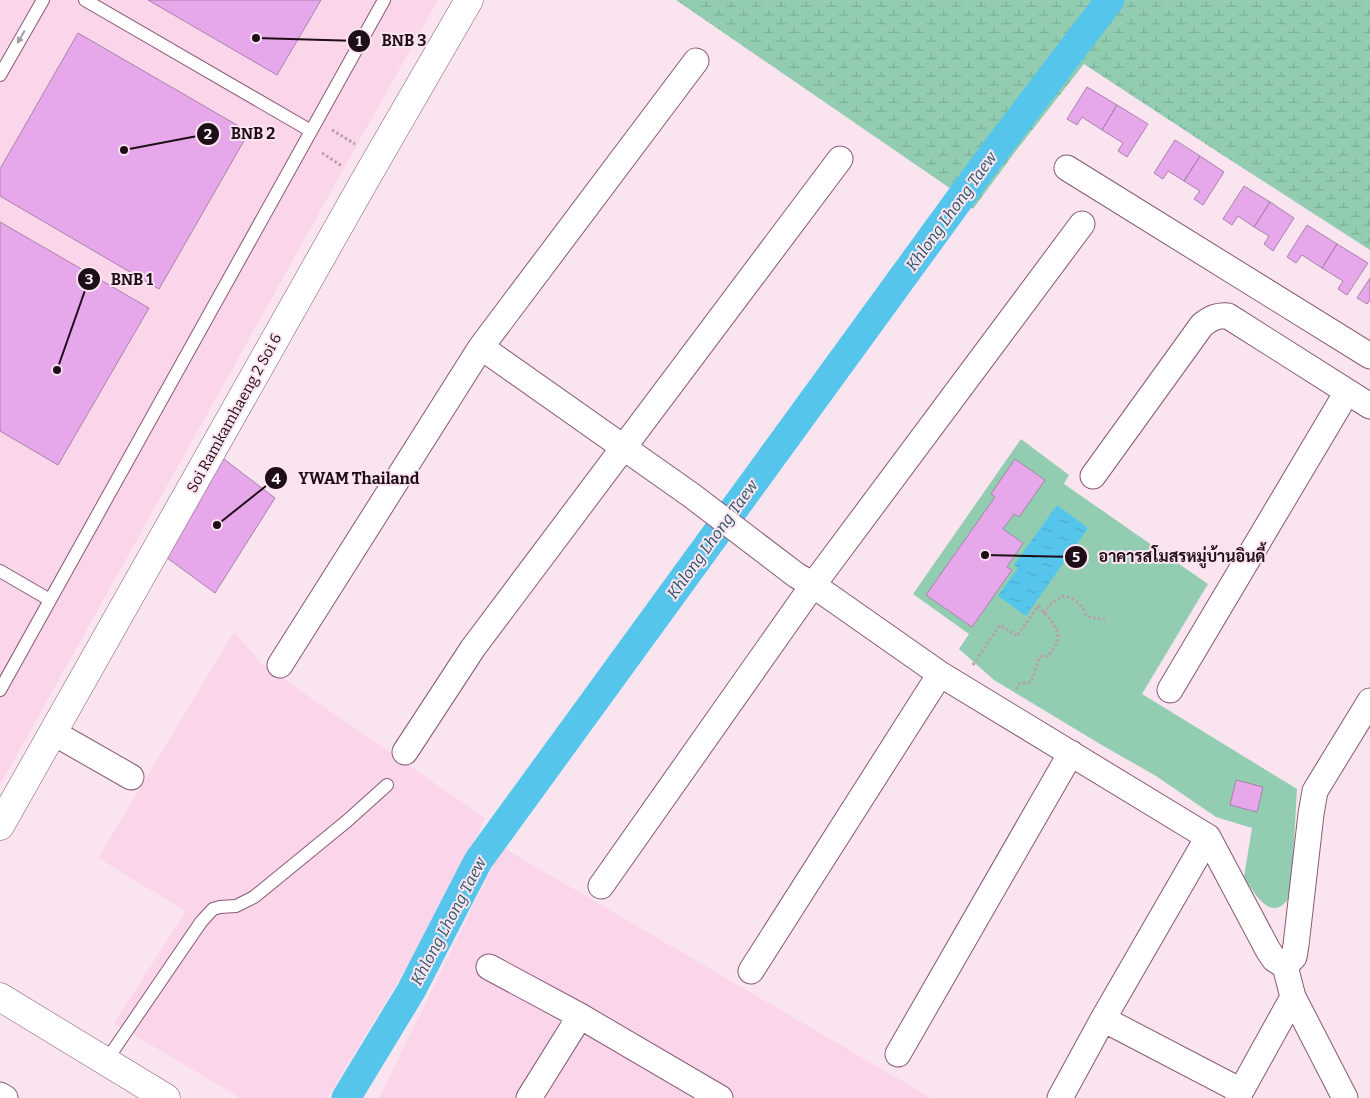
<svg xmlns="http://www.w3.org/2000/svg" width="1370" height="1098" viewBox="0 0 1370 1098" font-family="Bitter,Sarabun,serif">
  <style>
    .built { fill: #fbd6ea }
    .wetland { fill: url(#wetland-marsh) }
    .garden { fill: #92cdb1 }
    .water { fill: url(#water-ripples) }
    .lines { fill: none; stroke-linecap: round; stroke-linejoin: round }
    .canal { stroke: #55c5ec; stroke-width: 29 }
    .building { fill: #e6a8eb; stroke: #a782aa }
    .lane-casing { stroke: #875974; stroke-width: 14 }
    .street-casing { stroke: #875974; stroke-width: 27 }
    .secondary-casing { stroke: #875974; stroke-width: 29 }
    .path { stroke: #b5a0ab; stroke-width: 3; stroke-dasharray: 2.5 2.5; stroke-linecap: butt }
    .lane { stroke: #fff; stroke-width: 12 }
    .street { stroke: #fff; stroke-width: 25 }
    .secondary { stroke: #fff; stroke-width: 28 }
    .oneway { fill: #a59ea3 }
    .labels { text-anchor: middle; stroke-width: 4; stroke-linejoin: round; paint-order: stroke }
    .street-label { font-size: 15px; fill: #1f0d18; stroke: #fae4ef }
    .water-label { font-size: 16px; font-style: italic; fill: #275667; stroke: #fae4ef }
    .leader { fill: none; stroke: #1f0d18; stroke-width: 2 }
    .callout-dot { fill: #1f0d18; stroke: #fae4ef; stroke-width: 2 }
    .mark-label { font-size: 15px; text-anchor: middle; font-weight: bold; fill: #fff }
    .callout-label { font-size: 16px; text-anchor: middle; font-weight: bold; fill: #1f0d18; stroke: #fae4ef; stroke-width: 4; stroke-linejoin: round; paint-order: stroke }
  </style>
  <defs>
    <pattern id="wetland-marsh" width="20" height="14" patternUnits="userSpaceOnUse" patternTransform="scale(1.25)"><rect width="20" height="14" fill="#92cdb1"/><path d="M1 5h8M5 5V1M11 12h8M15 12V8" fill="none" stroke="#7daf98"/></pattern>
    <pattern id="water-ripples" width="26" height="14" patternUnits="userSpaceOnUse" patternTransform="scale(1.25)"><rect width="26" height="14" fill="#55c5ec"/><path d="M2 4q2-2 4 0t4 0M15 11q2-2 4 0t4 0" fill="none" stroke="#4aa8ca"/></pattern>
  </defs>
  <rect width="100%" height="100%" fill="#fae4ef"/>
  <path class="built" d="M0,0H438L0,785Z
    M234,632L262,664L485,818L442,909L327,1098H240L114,1023L186,911L98,858Z
    M502,847L931,1098H379Z"/>
  <path class="wetland" d="M676,0H1370V250L1221,154L1084,64L1015,152L973,209L954,191Z"/>
  <path class="garden" d="M1021,439L1069,475L1064,484L1208,584L1142,694L1297,789L1291,895C1272,926 1255,894 1244,877L1252,828L1216,817L1156,776L1100,744L994,680L959,649L969,634L913,594Z"/>
  <path class="water" d="M1057,505L1088,528L1026,616L998,596L1018,568L1014,565Z"/>
  <g class="lines">
    <path class="canal" d="M346,1098L411,991L478,861L988,160L1110,0"/>
  </g>
  <path class="building" d="M148,0H321L277,75Z
    M78,33L249,132L159,289L0,196V169Z
    M1087,87L1117,105L1102,130L1082,117L1077,125L1067,119Z
    M1117,105L1148,124L1127,157L1118,151L1123,143L1102,130Z
    M1175,140L1200,156L1184,181L1168,171L1163,179L1154,173Z
    M1200,156L1224,172L1203,205L1194,199L1200,191L1184,181Z
    M1244,186L1270,202L1254,227L1238,216L1232,225L1223,219Z
    M1270,202L1294,218L1273,251L1264,244L1269,236L1254,227Z
    M0,222L149,308L58,465L0,431Z
    M1307,225L1337,244L1322,268L1302,255L1296,263L1287,257Z
    M1337,244L1368,263L1347,295L1338,289L1343,281L1322,268Z
    M1370,278V300L1367,304L1357,298Z
    M216,453L275,498L215,593L159,552Z
    M1015,459L1045,480L1019,517L1014,514L1003,529L1023,543L1007,567L1012,570L972,627L926,595L995,497L991,494Z
    M1236,780L1263,787L1257,812L1230,805Z"/>
  <g class="lines">
    <g class="lane-casing">
      <path id="lane" d="M85,0L311,131
        M0,75L43,0
        M0,571L50,600
        M0,690L384,0
        M106,1061L201,922L213,909L220,907L236,906L254,897L347,821L387,785"/>
    </g>
    <g class="street-casing">
      <path id="street" d="M1067,168L1370,356
        M481,347L691,495L796,575L813,585L940,674L1208,837L1268,950L1274,959L1285,966L1293,997L1345,1098
        M1093,476L1202,325C1211,318 1217,315 1228,316L1370,406
        M280,665L481,347L696,61
        M1170,690L1347,392
        M54,733L131,777
        M405,752L473,648L840,159
        M601,886L813,585L1082,224
        M1285,966L1294,957L1296,945L1311,814L1315,791L1370,701
        M489,967L580,1016L720,1098
        M751,971L940,674
        M1103,1019L1241,1091
        M898,1054L1071,753
        M0,1095L5,1098
        M529,1098L580,1016
        M1060,1098L1103,1019L1208,837
        M1238,1098L1241,1091L1293,997"/>
    </g>
    <g class="secondary-casing">
      <path id="secondary" d="M0,826L365,180L469,0
        M0,997L166,1098"/>
    </g>
    <path class="path" d="M332,130L355,144
      M322,153L342,166
      M1044,613L1051,604L1062,596C1073,597 1083,605 1086,615L1092,618L1105,619
      M973,665L1000,625L1017,636L1038,606C1054,624 1069,636 1046,657L1041,656C1036,664 1035,673 1031,682L1019,684L1015,690"/>
    <use href="#lane" class="lane"/>
    <use href="#street" class="street"/>
    <use href="#secondary" class="secondary"/>
  </g>
  <defs><path id="oneway-solid" d="M-6-.8H1V-3.2L6.5 0L1 3.2V.8H-6Z" transform="scale(1.25)"/></defs>
  <use class="oneway" href="#oneway-solid" transform="translate(21 37) rotate(120)"/>
  <g class="labels">
    <g class="street-label">
      <text transform="translate(234 413) rotate(-61)" y="5">Soi Ramkamhaeng 2 Soi 6</text>
    </g>
    <g class="water-label">
      <text transform="translate(951 211) rotate(-54)" y="6">Khlong Lhong Taew</text>
      <text transform="translate(712 539) rotate(-54)" y="6">Khlong Lhong Taew</text>
      <text transform="translate(448 921) rotate(-62)" y="6">Khlong Lhong Taew</text>
    </g>
  </g>
  <path class="leader" d="M256 38L359 41M124 150L208 134M57 370L89 279M217 525L276 478M985 555L1076 557"/>
  <g class="callout-dot">
    <circle cx="256" cy="38" r="5"/>
    <circle cx="124" cy="150" r="5"/>
    <circle cx="57" cy="370" r="5"/>
    <circle cx="217" cy="525" r="5"/>
    <circle cx="985" cy="555" r="5"/>
    <circle cx="359" cy="41" r="12"/>
    <circle cx="208" cy="134" r="12"/>
    <circle cx="89" cy="279" r="12"/>
    <circle cx="276" cy="478" r="12"/>
    <circle cx="1076" cy="557" r="12"/>
  </g>
  <g class="mark-label">
    <text x="359" y="46">1</text>
    <text x="208" y="139">2</text>
    <text x="89" y="284">3</text>
    <text x="276" y="484">4</text>
    <text x="1076" y="562">5</text>
  </g>
  <g class="callout-label">
    <text x="404" y="46">BNB 3</text>
    <text x="253" y="139">BNB 2</text>
    <text x="132" y="285">BNB 1</text>
    <text x="359" y="484">YWAM Thailand</text>
    <text x="1182" y="562">อาคารสโมสรหมู่บ้านอินดี้</text>
  </g>
</svg>
